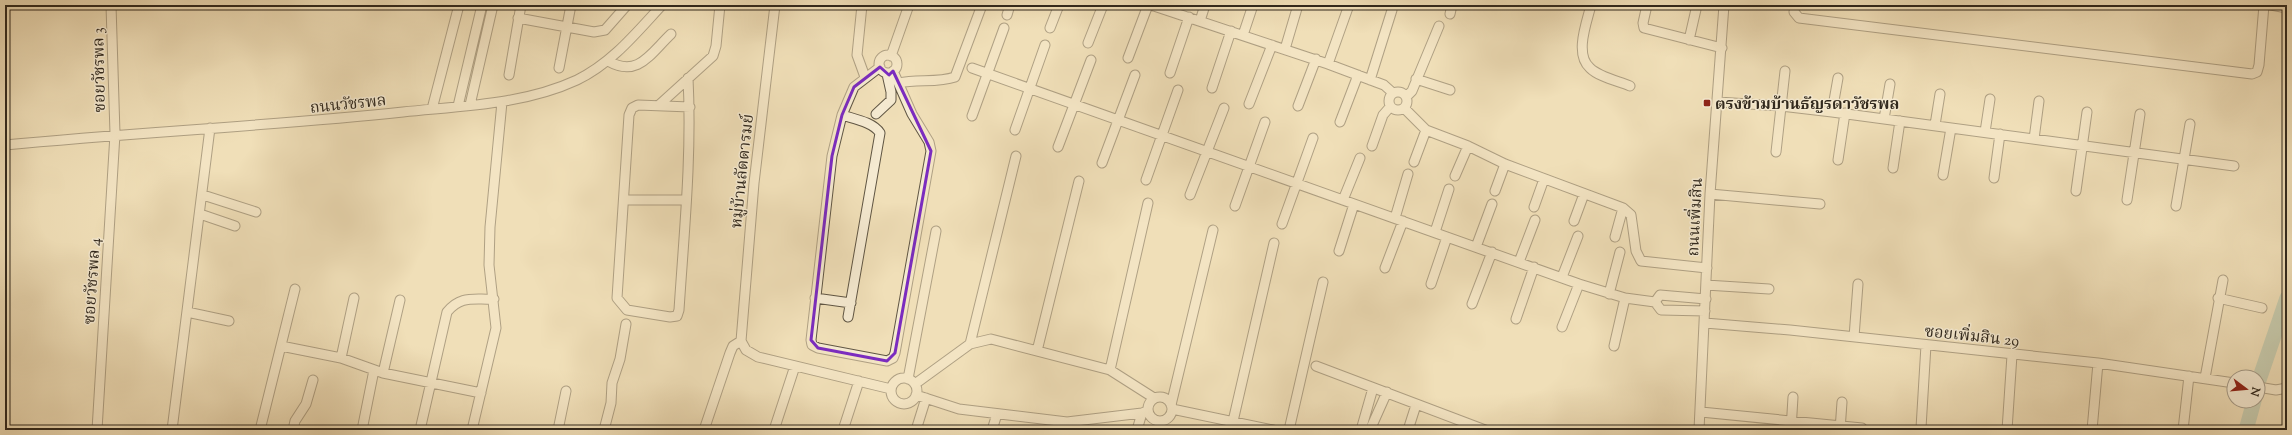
<svg xmlns="http://www.w3.org/2000/svg" width="2292" height="435" viewBox="0 0 2292 435" font-family="'Sorts Mill Goudy','Noto Serif Thai',serif">
  <style>
    .lines { fill: none; stroke-linecap: round; stroke-linejoin: round }
    .river { stroke: #9bbdaa; stroke-width: 15 }
    .minor-casing { stroke: #605644; stroke-width: 11 }
    .minor { stroke: #f5ead1; stroke-width: 9 }
    .marked { fill: none; stroke: #7b2cbf; stroke-width: 3; stroke-linejoin: round }
    .poi-dot { fill: #8f2418; stroke: #f5ead1; stroke-width: 1.5 }
    .labels { text-anchor: middle; stroke-width: 3; stroke-linejoin: round; paint-order: stroke }
    .street-label { font-size: 16px; fill: #30281d; stroke: #f5ead1 }
    .poi-label { font-size: 16px; font-weight: bold; fill: #30281d; stroke: #f5ead1; text-anchor: start }
  </style>
  <rect width="100%" height="100%" fill="#f0dfb8"/>
  <filter id="stains"><feTurbulence type="fractalNoise" baseFrequency=".005" numOctaves="4"/><feColorMatrix values="0 0 0 0 .2 0 0 0 0 .09 0 0 0 0 .02 0 0 0 .5 -.17"/></filter>
  <radialGradient id="worn" r=".72"><stop offset=".6" stop-color="#630" stop-opacity="0"/><stop offset="1" stop-color="#630" stop-opacity=".3"/></radialGradient>
  <g class="lines">
    <path class="river" d="M2258,383L2287,298
      M2246,430L2254,401"/>
    <g class="minor-casing">
      <path id="minor" d="M775,5L754,183L741,341L746,350L758,357L891,389
        M862,5L857,55L865,77
        M1151,5L1328,64L1384,85L1393,93
        M1591,5C1587,22 1574,54 1590,68C1599,77 1618,81 1630,86
        M1647,5L1643,23L1644,28L1722,48
        M1795,5L1794,12L1799,18L2252,74L2257,72L2259,65L2264,5
        M2271,5L2287,8
        M1450,14L1452,5
        M1007,15L1010,5
        M518,18L594,32L605,30L627,5
        M1200,21L1205,5
        M1050,28L1059,5
        M1243,35L1253,5
        M1689,40L1697,5
        M1088,43L1103,5
        M1285,49L1298,5
        M879 64a9 9 0 1 1 18 0a9 9 0 1 1-18 0Z
        M891,56L909,5
        M1128,58L1148,5
        M608,61C638,78 650,54 671,34
        M1328,64L1349,5
        M880,67L854,87L842,115L832,156L811,340L812,345L818,348L887,361L893,358L895,353L931,151L929,142L912,114L893,71
        M559,68L571,5
        M972,68L1579,284L1625,298L1655,302L1661,310L1705,311
        M1170,73L1189,17
        M509,75L521,5
        M688,78C692,155 684,233 679,310L677,316L670,317L627,310L617,298L629,115L632,108L638,105L690,107
        M1416,79L1450,90
        M1370,80L1392,10
        M899,83C917,79 938,83 955,77L982,5
        M1212,88L1231,31
        M1389 101a9 9 0 1 1 18 0a9 9 0 1 1-18 0Z
        M1406,97L1412,91L1439,26
        M1718,102L1781,106L1832,112L2234,166
        M1249,104L1272,45
        M470,105L493,5
        M659,105L713,56L716,46L720,5
        M458,106L482,5
        M1298,106L1316,59
        M1404,108L1426,130L1468,146L1505,164L1623,208L1631,215L1636,251L1641,261L1707,268
        M432,109L459,5
        M1832,112L1838,78
        M876,114L891,100V92L887,74
        M842,115C854,119 873,122 880,133L848,317
        M972,116L1004,28
        M1884,119L1890,84
        M1340,122L1358,75
        M1935,125L1940,94
        M1015,130L1045,45
        M1985,132L1990,99
        M2034,139L2039,101
        M5,145C138,132 271,126 403,112C461,106 523,105 577,80C612,63 636,33 662,5
        M1372,146L1383,115L1390,107
        M1058,147L1091,60
        M1776,152L1785,71
        M1838,160L1845,113
        M1414,162L1426,130
        M1102,163L1135,75
        M1893,168L1900,121
        M1943,175L1951,128
        M1455,176L1468,146
        M1994,178L2000,134
        M1146,180L1178,90
        M1495,191L1505,164
        M2076,191L2087,112
        M1710,194L1820,204
        M203,195L256,212
        M1190,195L1224,108
        M624,200H686
        M1343,200L1360,158
        M2127,200L2140,114
        M1235,206L1265,122
        M2176,206L2190,124
        M1534,207L1544,179
        M200,214L235,226
        M1395,218L1408,174
        M1574,221L1584,194
        M1282,224L1313,138
        M1435,232L1449,189
        M1615,237L1623,208
        M1476,247L1492,204
        M1339,251L1354,204
        M1519,262L1535,220
        M1385,268L1403,221
        M1562,277L1578,236
        M1431,284L1447,237
        M1706,285L1769,289
        M1609,294L1620,252
        M815,298L851,303
        M2218,298L2262,308
        M1655,302L1660,295L1706,299
        M1472,304L1492,252
        M187,312L229,321
        M1516,319L1534,267
        M1705,323L1790,330L2098,363L2234,383
        M1562,327L1579,284
        M1854,337L1858,284
        M970,344L1016,156
        M281,346L341,358L383,373L481,393
        M1614,346L1625,298
        M1037,351L1079,181
        M341,358L354,298
        M1316,366L1485,430
        M1110,370L1148,203
        M383,373L400,300
        M2205,378L2223,280
        M891 391a13 13 0 1 1 26 0a13 13 0 1 1-26 0Z
        M908,379L936,231
        M915,384L970,344L991,339L1110,370L1154,398
        M2258,387L2276,390L2287,388
        M916,395L959,409L1067,422L1142,413L1147,411
        M1148 409a12 12 0 1 1 24 0a12 12 0 1 1-24 0Z
        M1171,405L1213,230
        M1172,409L1273,430
        M1701,412L1862,428
        M1921,428L1926,345
        M97,430L115,134L111,5
        M172,430L210,128
        M260,430L295,289
        M293,430L295,421L306,404L313,380
        M362,430L374,370
        M420,430L447,312C461,295 473,300 494,299
        M472,430L496,328L489,265L490,227L502,102
        M558,430L566,391
        M604,430L611,403L612,383L620,359L626,324
        M704,430L730,353L733,346L741,341
        M774,430L795,366
        M843,430L859,381
        M916,430L926,398
        M992,430L997,414
        M1137,430L1142,413
        M1231,430L1274,243
        M1289,430L1323,282
        M1361,430L1373,388
        M1370,430L1387,392
        M1408,430L1416,405
        M1699,430L1710,194L1724,5
        M1791,430L1793,397
        M1840,430L1842,402
        M2007,430L2012,355
        M2092,430L2098,363
        M2183,430L2189,376"/>
    </g>
    <use href="#minor" class="minor"/>
  </g>
  <path d="M0 0H2292V435H0ZM880,67L889,75L893,71L931,151L895,353L887,361L818,348L811,340L832,156L842,115L854,87Z" fill="#f0dfb8" fill-opacity=".55" fill-rule="evenodd"/>
  <path class="marked" d="M880,67L889,75L893,71L931,151L895,353L887,361L818,348L811,340L832,156L842,115L854,87Z"/>
  <rect class="poi-dot" x="1703" y="99" width="8" height="8" rx="2"/>
  <g class="labels">
    <g class="street-label">
      <text transform="translate(98 70) rotate(-91)" y="6">ซอยวัชรพล 3</text>
      <text transform="translate(348 103) rotate(-6)" y="6">ถนนวัชรพล</text>
      <text transform="translate(741 171) rotate(-84)" y="6">หมู่บ้านลัดดารมย์</text>
      <text transform="translate(1694 217) rotate(-87)" y="6">ถนนเพิ่มสิน</text>
      <text transform="translate(91 281) rotate(-86)" y="6">ซอยวัชรพล 4</text>
      <text transform="translate(1972 335) rotate(6)" y="6">ซอยเพิ่มสิน 29</text>
    </g>
    <g class="poi-label">
      <text x="1715" y="109">ตรงข้ามบ้านธัญรดาวัชรพล</text>
    </g>
  </g>
  <rect width="2292" height="435" fill="none" stroke="#f0dfb8" stroke-width="20"/>
  <rect x="6" y="6" width="2280" height="423" fill="none" stroke="#30281d" stroke-width="2"/>
  <rect x="10" y="10" width="2272" height="415" fill="none" stroke="#30281d"/>
  <g transform="translate(2246 389) rotate(106)"><circle r="19" fill="#f5ead1" stroke="#a69c89"/>
  <path d="M0-3L7 15L0 10L-7 15Z" fill="#8f2418"/>
  <text y="-6" font-size="11" font-weight="bold" text-anchor="middle" fill="#30281d">N</text>
  </g>
  <rect width="100%" height="100%" filter="url(#stains)"/>
  <rect width="100%" height="100%" fill="url(#worn)"/>
</svg>
